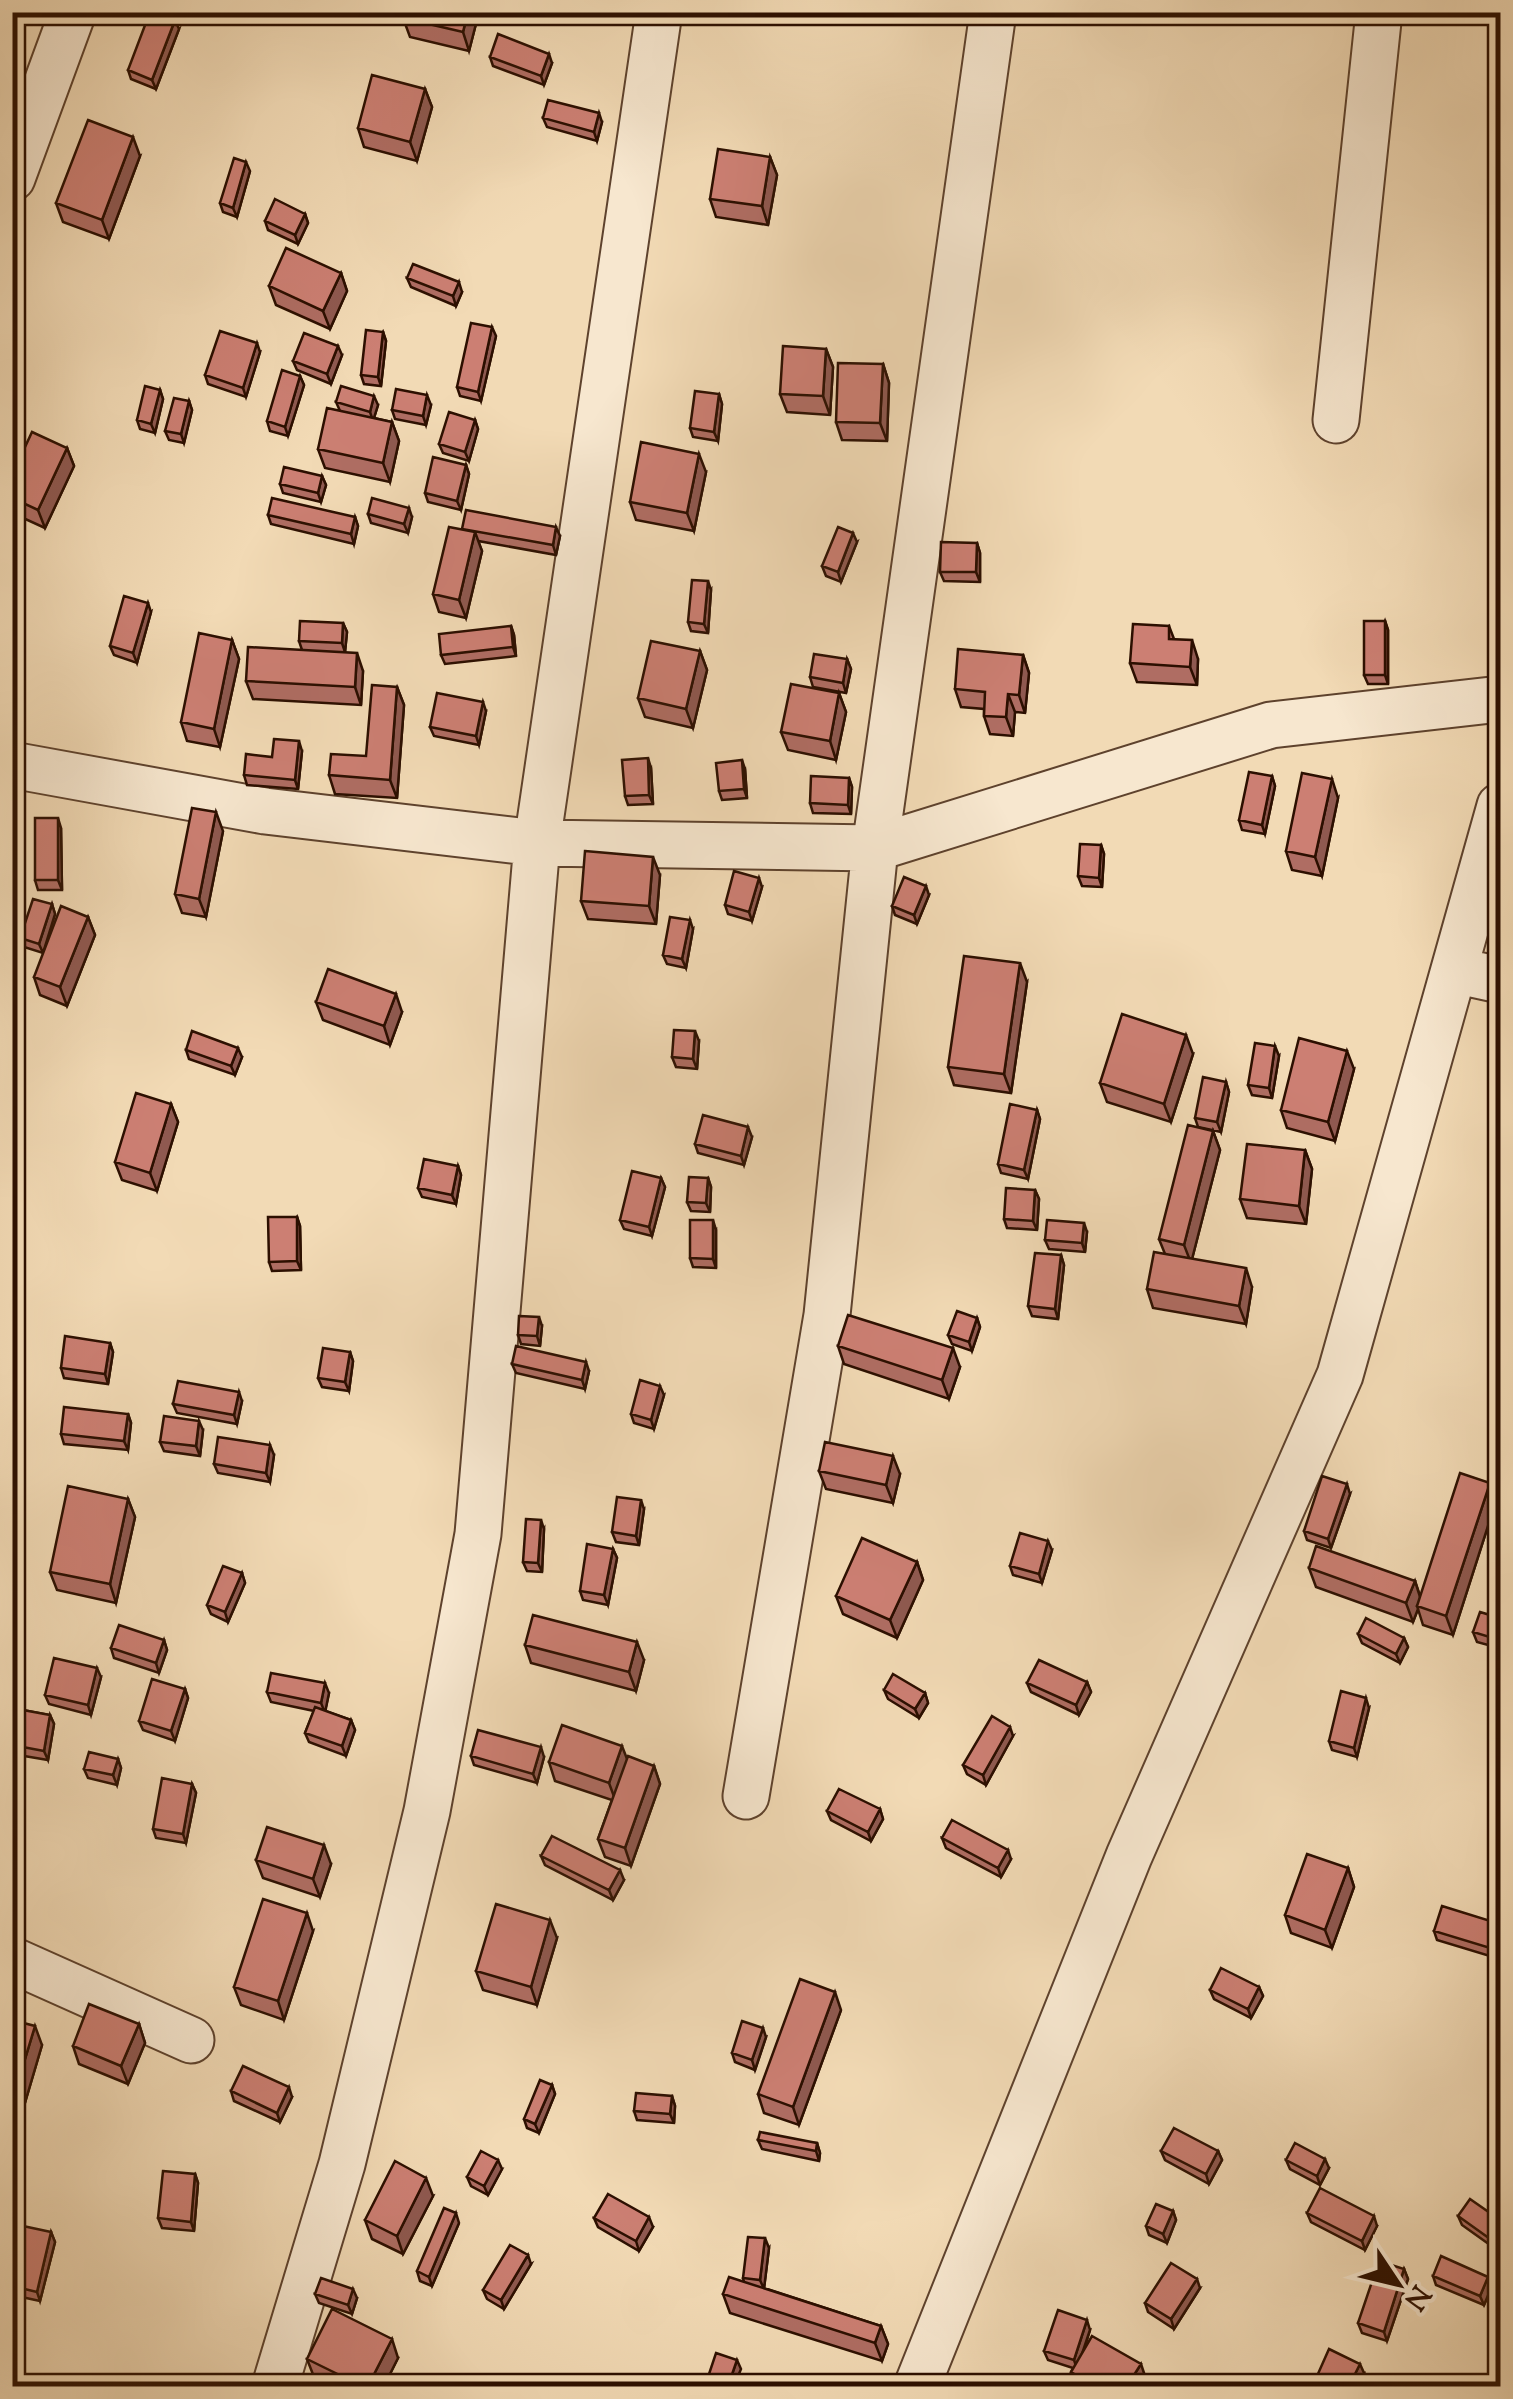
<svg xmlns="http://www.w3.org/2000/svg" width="1513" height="2399" viewBox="0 0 1513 2399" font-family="'Sorts Mill Goudy',serif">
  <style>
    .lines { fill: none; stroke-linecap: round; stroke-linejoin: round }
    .minor-casing { stroke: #5e422d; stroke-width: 49 }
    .minor { stroke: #f7e7cf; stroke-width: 45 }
    .wall { fill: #af6d63; stroke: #2c0f00; stroke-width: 2.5 }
    .shaded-wall { fill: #8f5950; stroke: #2c0f00; stroke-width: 2.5 }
    .building { fill: #cc7f73; stroke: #2c0f00; stroke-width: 2.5 }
  </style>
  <rect width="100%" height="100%" fill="#f2dab5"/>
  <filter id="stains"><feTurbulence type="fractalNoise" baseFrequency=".002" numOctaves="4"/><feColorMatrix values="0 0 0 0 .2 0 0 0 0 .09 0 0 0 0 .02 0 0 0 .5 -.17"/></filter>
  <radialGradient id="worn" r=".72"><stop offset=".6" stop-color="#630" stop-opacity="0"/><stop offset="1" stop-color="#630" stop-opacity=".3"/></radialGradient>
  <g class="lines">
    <g class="minor-casing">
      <path id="minor" d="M12,178L73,12
        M1336,420L1379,12
        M12,765L265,811L537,843L875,848L1271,725L1500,699
        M1454,970L1500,980
        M746,1796L827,1315L875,848L993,12
        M12,1960L191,2040
        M275,2386L342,2164L427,1811L478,1534L537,843L659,12
        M917,2386L1129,1856L1340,1375L1500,806"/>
    </g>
    <use href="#minor" class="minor"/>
  </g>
  <path class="wall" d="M273,12H313L311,22L274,15Z
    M405,12H479L469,51L410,37L403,18Z
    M179,29L156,89L131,79L128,70Z
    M490,57L552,63L544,85L493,66Z
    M425,89L432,107L417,161L364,147L358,128Z
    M543,118L602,122L597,141L547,127Z
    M140,156L109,239L63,222L56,203Z
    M770,157L777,175L768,225L716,217L710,199Z
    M250,171L237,217L223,212L220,203Z
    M305,214L308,223L298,244L268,230L265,221Z
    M341,273L347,291L330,329L276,305L269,286Z
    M407,278L462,292L456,306L411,287Z
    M383,332L386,341L381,386L364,384L361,375Z
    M496,336L481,401L460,396L457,387Z
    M826,349L833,367L830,415L787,412L780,394Z
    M260,352L246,397L208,384L205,375Z
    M342,355L331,384L297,370L293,361Z
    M883,364L889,383L887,441L842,440L836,422Z
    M300,376L304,385L288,436L270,431L267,421Z
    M160,390L163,399L155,433L140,429L137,420Z
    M719,394L722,404L718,441L693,437L690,428Z
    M189,401L192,410L184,443L169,440L165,431Z
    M336,402L378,405L374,418L392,422L399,441L390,482L325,468L318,449L340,411Z
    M431,405L426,425L395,419L392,410Z
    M475,420L478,429L469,461L443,453L439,444Z
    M67,448L74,466L45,528L12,513V475Z
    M466,465L469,474L461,510L428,502L425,493Z
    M706,472L694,531L636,520L630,502Z
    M322,476L326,485L321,502L283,493L280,484Z
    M368,514L412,517L408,533L371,523Z
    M268,515L355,517L358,526L354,544L271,524Z
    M462,530L560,536L556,555L478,541L482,551L466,618L439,612L433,594Z
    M857,542L841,582L826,576L822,566Z
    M977,543L980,553V582L944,581L940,572Z
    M711,590L708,633L691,631L688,622Z
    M151,612L137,663L114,655L110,646Z
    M1385,621L1388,630V684H1368L1364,675Z
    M343,623L347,632L345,652L363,671L361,705L253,699L246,681L302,650L299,641Z
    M511,626L514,635L516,656L445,664L441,655Z
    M1169,626L1174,639L1198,659L1197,685L1137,682L1130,663Z
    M232,640L239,659L220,747L187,741L181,722Z
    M700,651L707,670L693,728L645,717L638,698Z
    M1023,655L1029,673L1025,713L1015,712L1013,736L990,734L984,716V709L961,707L955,689Z
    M847,659L851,669L846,693L813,687L810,677Z
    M397,687L404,705L397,798L335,794L329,775L366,756Z
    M839,693L846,712L836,760L788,750L781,732Z
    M486,711L479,745L434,736L430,727Z
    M302,751L298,789L247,785L244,775L272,757Z
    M651,768L653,804L628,805L625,796Z
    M745,769L747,798L722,800L719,791Z
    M1272,776L1275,786L1265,834L1242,830L1239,820Z
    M849,778L852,787L851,814L813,813L810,803Z
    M1338,798L1322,876L1292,870L1286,851Z
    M61,828L62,890H38L35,880Z
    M223,831L206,917L182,913L175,894Z
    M1101,845L1104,854L1102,887L1082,886L1078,876Z
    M660,875L656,924L588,919L581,901Z
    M762,887L752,921L728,914L725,905Z
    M929,895L917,924L895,915L892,906Z
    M52,904L55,914L43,953L24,947L20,938Z
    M88,917L95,935L67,1006L40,995L34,977Z
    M693,929L686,968L667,964L663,955Z
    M1027,982L1011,1093L954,1085L948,1067Z
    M316,1002L402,1012L390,1045L323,1020Z
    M699,1041L697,1069L676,1067L672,1057Z
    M186,1050L242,1057L235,1075L189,1059Z
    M1193,1054L1171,1122L1107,1102L1100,1083Z
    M1279,1056L1272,1098L1252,1095L1248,1085Z
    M1354,1069L1335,1141L1287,1128L1281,1110Z
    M1226,1082L1229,1092L1221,1132L1198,1127L1195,1118Z
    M171,1104L178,1122L157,1191L122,1180L115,1162Z
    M1037,1110L1040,1119L1028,1179L1001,1173L998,1164Z
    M1213,1131L1220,1150L1192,1259L1252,1287L1246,1324L1153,1308L1147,1289L1165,1254L1159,1239Z
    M752,1137L744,1165L698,1153L695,1144Z
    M1305,1150L1312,1169L1306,1224L1247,1218L1240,1199Z
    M458,1166L461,1175L456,1204L422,1197L418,1188Z
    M661,1178L665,1187L652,1236L624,1229L620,1220Z
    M708,1178L711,1187L710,1212L691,1211L687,1202Z
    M1035,1190L1039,1199L1037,1230L1007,1228L1004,1219Z
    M297,1217L300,1226L301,1270L272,1271L269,1262Z
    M716,1230V1268L693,1267L690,1258Z
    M1087,1232L1085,1252L1049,1249L1045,1240Z
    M1061,1255L1064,1265L1058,1319L1032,1316L1028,1306Z
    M1500,1285V1319L1492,1314L1489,1305Z
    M977,1318L980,1327L972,1351L952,1344L948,1335Z
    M542,1326L540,1346L521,1344L518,1335Z
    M110,1343L113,1352L108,1384L64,1378L61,1368Z
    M838,1346L960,1367L949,1399L844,1364Z
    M350,1352L353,1361L349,1391L322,1387L318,1378Z
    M512,1364L589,1371L585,1389L516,1373Z
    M664,1395L654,1429L634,1423L631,1414Z
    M242,1401L237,1424L177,1413L173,1404Z
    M128,1414L131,1423L128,1450L64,1444L61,1434Z
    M203,1430L200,1456L164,1451L160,1442Z
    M274,1455L270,1482L218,1473L214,1464Z
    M819,1471L900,1474L893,1503L826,1489Z
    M1350,1494L1331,1548L1307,1540L1304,1531Z
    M128,1499L135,1517L116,1603L57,1590L50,1572Z
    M1496,1501L1453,1635L1423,1625L1418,1609L1413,1622L1316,1587L1309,1568L1415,1581L1420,1596Z
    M644,1509L639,1545L616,1542L612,1532Z
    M544,1529L542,1572L527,1571L523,1562Z
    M613,1549L617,1558L608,1605L583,1600L580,1591Z
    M1052,1550L1042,1583L1013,1575L1010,1566Z
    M917,1562L923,1580L897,1638L843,1614L836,1596Z
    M242,1573L245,1583L228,1622L211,1614L207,1605Z
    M1500,1618V1644L1499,1648L1477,1642L1473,1632Z
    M1358,1634L1404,1638L1408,1647L1400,1663L1362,1643Z
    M164,1640L167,1650L159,1673L114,1658L111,1648Z
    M525,1645L644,1660L636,1691L531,1663Z
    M101,1677L91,1715L49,1704L45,1695Z
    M1087,1682L1091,1692L1079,1715L1031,1692L1027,1683Z
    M185,1689L188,1698L175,1741L143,1730L139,1721Z
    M884,1690L925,1693L928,1703L919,1718L888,1699Z
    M267,1692L329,1693L325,1711L351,1720L355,1730L346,1756L309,1742L305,1733L314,1711L271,1702Z
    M12,1708L50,1715L54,1724L48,1760L12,1754Z
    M1369,1708L1357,1757L1332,1750L1329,1741Z
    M1013,1736L986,1785L967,1774L963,1765Z
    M471,1756L544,1757L537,1783L474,1765Z
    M118,1759L121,1768L117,1785L88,1778L84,1769Z
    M627,1759L654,1766L660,1784L631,1866L605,1857L598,1839L612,1800L555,1781L549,1762Z
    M192,1784L196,1793L186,1843L156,1838L153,1829Z
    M880,1809L883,1819L871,1841L831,1820L827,1811Z
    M942,1838L1011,1859L1001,1877L946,1848Z
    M541,1856L624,1880L613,1900L545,1865Z
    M256,1860L331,1864L320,1897L263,1878Z
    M1348,1868L1354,1887L1332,1948L1291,1933L1285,1915Z
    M1497,1923L1500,1932L1493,1957L1437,1940L1434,1931Z
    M313,1931L284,2020L241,2005L234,1987Z
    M557,1938L537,2005L483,1990L476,1971Z
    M1259,1987L1263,1996L1251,2018L1214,1999L1210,1990Z
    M841,2010L799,2125L764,2113L758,2094Z
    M12,2020L42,2045L19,2123L12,2121Z
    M139,2024L145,2043L128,2084L79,2064L73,2046Z
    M766,2037L755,2070L735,2062L732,2053Z
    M552,2085L555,2094L539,2133L527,2128L524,2119Z
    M231,2091L292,2097L280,2122L234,2101Z
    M672,2096L675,2106L674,2123L637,2120L634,2111Z
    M758,2140L817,2143L820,2153L819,2161L762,2149Z
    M1161,2151H1218L1222,2160L1209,2184L1165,2160Z
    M1286,2160L1329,2168L1320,2185L1290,2169Z
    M502,2169L488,2195L471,2186L467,2177Z
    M195,2174L198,2183L194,2231L162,2228L158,2218Z
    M433,2196L403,2254L372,2239L365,2220Z
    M1173,2211L1176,2220L1167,2243L1149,2235L1146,2226Z
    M1307,2213L1377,2226L1365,2250L1311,2222Z
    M1458,2216L1500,2220V2252L1462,2225Z
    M594,2218L653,2227L639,2251L598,2227Z
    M459,2223L432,2286L420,2281L417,2271Z
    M51,2232L55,2242L40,2301L12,2295V2269Z
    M769,2248L764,2288L881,2326L888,2344L882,2361L730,2313L723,2294L744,2282L743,2278Z
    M531,2264L504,2309L487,2299L483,2290Z
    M1404,2269L1408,2279L1387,2341L1362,2333L1358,2323Z
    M1433,2276L1492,2286L1484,2305L1436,2285Z
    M1200,2288L1174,2329L1148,2312L1145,2303Z
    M315,2294L357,2298L352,2314L319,2303Z
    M1090,2330L1084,2350L1147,2382L1145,2386H1076L1071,2372L1073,2368L1048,2360L1044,2351Z
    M398,2358L384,2386H332L314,2377L307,2359Z
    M1364,2373L1357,2386H1323L1320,2385L1317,2376Z"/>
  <path class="shaded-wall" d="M468,12H479L469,51L463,32Z
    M175,20L179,29L156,89L152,80Z
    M549,54L552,63L544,85L541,76Z
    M425,89L432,107L417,161L410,142Z
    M599,113L602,122L597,141L594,132Z
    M133,137L140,156L109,239L102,220Z
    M770,157L777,175L768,225L762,206Z
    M246,162L250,171L237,217L233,208Z
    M305,214L308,223L298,244L295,235Z
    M341,273L347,291L330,329L323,311Z
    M459,282L462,292L456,306L453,296Z
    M492,327L496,336L481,401L478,392Z
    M383,332L386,341L381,386L378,377Z
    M257,343L260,352L246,397L243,388Z
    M338,346L342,355L331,384L327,374Z
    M826,349L833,367L830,415L823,396Z
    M883,364L889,383L887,441L880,423Z
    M300,376L304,385L288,436L285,427Z
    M160,390L163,399L155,433L151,424Z
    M719,394L722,404L718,441L714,432Z
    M427,395L431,405L426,425L423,416Z
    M374,396L378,405L373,421L370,412Z
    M189,401L192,410L184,443L181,434Z
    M475,420L478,429L469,461L465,452Z
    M392,422L399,441L390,482L383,463Z
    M67,448L74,466L45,528L38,510Z
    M699,454L706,472L694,531L687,513Z
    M466,465L469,474L461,510L457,501Z
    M322,476L326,485L321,502L318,493Z
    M409,508L412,517L408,533L404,524Z
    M355,517L358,526L354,544L351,534Z
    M556,527L560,536L556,555L553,545Z
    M475,532L482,551L466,618L459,600Z
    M853,533L857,542L841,582L838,572Z
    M977,543L980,553V582L976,572Z
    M708,581L711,590L708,633L704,624Z
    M148,603L151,612L137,663L133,653Z
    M1385,621L1388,630V684L1385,675Z
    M343,623L347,632L345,652L342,643Z
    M511,626L514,635L516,656L513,647Z
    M232,640L239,659L220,747L214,729Z
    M1192,640L1198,659L1197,685L1190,667Z
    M700,651L707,670L693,728L686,709Z
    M357,653L363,671L361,705L355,687Z
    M1023,655L1029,673L1025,713L1019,695Z
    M847,659L851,669L846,693L843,683Z
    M397,687L404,705L397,798L390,780Z
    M839,693L846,712L836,760L830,741Z
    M1008,694L1015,712L1013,736L1006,717Z
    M483,702L486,711L479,745L476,736Z
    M299,741L302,751L298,789L295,780Z
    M648,758L651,768L653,804L649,795Z
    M742,760L745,769L747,798L744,789Z
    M1272,776L1275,786L1265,834L1262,825Z
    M849,778L852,787L851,814L848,805Z
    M1332,779L1338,798L1322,876L1315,857Z
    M216,812L223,831L206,917L199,899Z
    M58,818L61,828L62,890L58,880Z
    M1101,845L1104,854L1102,887L1099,878Z
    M653,857L660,875L656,924L649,906Z
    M759,878L762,887L752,921L749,912Z
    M926,886L929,895L917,924L914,915Z
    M52,904L55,914L43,953L39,944Z
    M88,917L95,935L67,1006L60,987Z
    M690,920L693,929L686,968L682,959Z
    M1020,963L1027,982L1011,1093L1004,1074Z
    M396,994L402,1012L390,1045L384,1026Z
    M695,1031L699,1041L697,1069L693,1059Z
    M1186,1035L1193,1054L1171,1122L1164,1104Z
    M1275,1046L1279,1056L1272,1098L1269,1088Z
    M238,1048L242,1057L235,1075L231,1066Z
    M1347,1051L1354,1069L1335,1141L1328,1122Z
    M1226,1082L1229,1092L1221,1132L1217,1122Z
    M171,1104L178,1122L157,1191L150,1173Z
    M1037,1110L1040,1119L1028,1179L1024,1170Z
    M748,1127L752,1137L744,1165L741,1156Z
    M1213,1131L1220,1150L1191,1263L1184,1245Z
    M1305,1150L1312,1169L1306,1224L1299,1206Z
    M458,1166L461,1175L456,1204L452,1195Z
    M661,1178L665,1187L652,1236L649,1227Z
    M708,1178L711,1187L710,1212L706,1203Z
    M1035,1190L1039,1199L1037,1230L1033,1221Z
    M297,1217L300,1226L301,1270L297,1261Z
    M713,1220L716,1230V1268L713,1259Z
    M1084,1223L1087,1232L1085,1252L1082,1243Z
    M1061,1255L1064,1265L1058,1319L1055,1309Z
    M1246,1268L1252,1287L1246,1324L1239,1306Z
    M539,1317L542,1326L540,1346L537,1336Z
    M977,1318L980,1327L972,1351L969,1342Z
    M110,1343L113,1352L108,1384L105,1374Z
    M953,1348L960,1367L949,1399L942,1380Z
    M350,1352L353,1361L349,1391L345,1382Z
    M586,1362L589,1371L585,1389L582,1380Z
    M660,1386L664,1395L654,1429L651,1420Z
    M239,1392L242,1401L237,1424L234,1415Z
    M128,1414L131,1423L128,1450L124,1441Z
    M199,1421L203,1430L200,1456L196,1446Z
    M270,1445L274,1455L270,1482L266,1473Z
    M893,1456L900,1474L893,1503L886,1485Z
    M1490,1483L1496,1501L1453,1635L1446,1616Z
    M1347,1484L1350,1494L1331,1548L1328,1539Z
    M128,1499L135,1517L116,1603L110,1584Z
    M641,1500L644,1509L639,1545L636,1536Z
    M541,1520L544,1529L542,1572L538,1563Z
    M1048,1541L1052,1550L1042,1583L1039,1574Z
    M613,1549L617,1558L608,1605L604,1595Z
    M917,1562L923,1580L897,1638L890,1620Z
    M242,1573L245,1583L228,1622L225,1612Z
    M1415,1581L1421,1600L1417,1606L1418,1609L1413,1622L1406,1603Z
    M1500,1624V1644L1499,1648L1496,1639Z
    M1404,1638L1408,1647L1400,1663L1396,1654Z
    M164,1640L167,1650L159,1673L156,1663Z
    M637,1642L644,1660L636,1691L629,1672Z
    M97,1668L101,1677L91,1715L88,1705Z
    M1087,1682L1091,1692L1079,1715L1076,1705Z
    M325,1683L329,1693L325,1713L321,1703Z
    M185,1689L188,1698L175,1741L171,1731Z
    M925,1693L928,1703L919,1718L915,1709Z
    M1366,1698L1369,1708L1357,1757L1354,1748Z
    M50,1715L54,1724L48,1760L44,1751Z
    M351,1720L355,1730L346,1756L342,1746Z
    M1010,1727L1013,1736L986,1785L983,1775Z
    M622,1746L629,1764L616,1802L609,1783Z
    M541,1747L544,1757L537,1783L533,1774Z
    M118,1759L121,1768L117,1785L113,1775Z
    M654,1766L660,1784L631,1866L625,1848Z
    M192,1784L196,1793L186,1843L183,1834Z
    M880,1809L883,1819L871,1841L868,1832Z
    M324,1845L331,1864L320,1897L313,1879Z
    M1008,1850L1011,1859L1001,1877L998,1868Z
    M1348,1868L1354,1887L1332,1948L1325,1930Z
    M620,1870L624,1880L613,1900L609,1890Z
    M307,1913L313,1931L284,2020L278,2001Z
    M550,1920L557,1938L537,2005L531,1987Z
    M1497,1923L1500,1932L1493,1957L1490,1948Z
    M1259,1987L1263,1996L1251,2018L1248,2009Z
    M835,1992L841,2010L799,2125L793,2107Z
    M139,2024L145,2043L128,2084L121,2066Z
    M35,2026L42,2045L19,2123L12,2102Z
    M763,2028L766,2037L755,2070L752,2060Z
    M552,2085L555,2094L539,2133L535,2124Z
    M289,2087L292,2097L280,2122L277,2113Z
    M672,2096L675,2106L674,2123L670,2114Z
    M817,2143L820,2153L819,2161L816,2151Z
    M1218,2151L1222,2160L1209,2184L1206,2174Z
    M1325,2159L1329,2168L1320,2185L1317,2176Z
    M498,2160L502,2169L488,2195L484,2186Z
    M195,2174L198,2183L194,2231L191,2222Z
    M426,2178L433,2196L403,2254L397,2236Z
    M1173,2211L1176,2220L1167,2243L1163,2234Z
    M456,2213L459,2223L432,2286L429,2277Z
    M1374,2216L1377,2226L1365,2250L1362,2241Z
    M649,2217L653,2227L639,2251L636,2241Z
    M51,2232L55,2242L40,2301L37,2292Z
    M765,2238L769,2248L764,2289L760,2280Z
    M528,2255L531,2264L504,2309L501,2300Z
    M1404,2269L1408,2279L1387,2341L1384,2332Z
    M1488,2277L1492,2286L1484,2305L1480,2296Z
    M1197,2279L1200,2288L1174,2329L1171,2319Z
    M353,2289L357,2298L352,2314L348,2305Z
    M1087,2320L1090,2330L1077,2369L1074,2360Z
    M881,2326L888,2344L882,2361L875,2343Z
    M392,2339L398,2358L384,2386H368Z
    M21,2343L24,2352L17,2372L13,2363Z
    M737,2360L741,2369L734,2386H728Z
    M1141,2364L1147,2382L1145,2386H1127Z
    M1360,2364L1364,2373L1357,2386H1349Z"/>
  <path class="building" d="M150,12H155L175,20L152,80L128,70Z
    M405,12H468L463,32L403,18Z
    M498,34L549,54L541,76L490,57Z
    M372,75L425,89L410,142L358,128Z
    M548,100L599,113L594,132L543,118Z
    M88,120L133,137L102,220L56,203Z
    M718,149L770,157L762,206L710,199Z
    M234,158L246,162L233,208L220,203Z
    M275,199L305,214L295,235L265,221Z
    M286,248L341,273L323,311L269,286Z
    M413,264L459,282L453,296L407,278Z
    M471,323L492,327L478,392L457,387Z
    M366,330L383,332L378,377L361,375Z
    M220,331L257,343L243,388L205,375Z
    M304,333L338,346L327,374L293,361Z
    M783,346L826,349L823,396L780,394Z
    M838,363L883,364L880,423L836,422Z
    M282,370L300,376L285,427L267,421Z
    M145,386L160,390L151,424L137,420Z
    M341,386L374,396L370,412L336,402Z
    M396,389L427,395L423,416L392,410Z
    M695,391L719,394L714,432L690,428Z
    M174,398L189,401L181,434L165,431Z
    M327,408L392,422L383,463L318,449Z
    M449,412L475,420L465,452L439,444Z
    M32,432L67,448L38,510L12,498V475Z
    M641,442L699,454L687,513L630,502Z
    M433,457L466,465L457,501L425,493Z
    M284,467L322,476L318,493L280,484Z
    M272,498L355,517L351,534L268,515Z
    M372,498L409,508L404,524L368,514Z
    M466,510L556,527L553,545L462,529Z
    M449,527L475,532L459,600L433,594Z
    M838,527L853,533L838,572L822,566Z
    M941,542L977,543L976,572H940Z
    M692,580L708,581L704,624L688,622Z
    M124,596L148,603L133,653L110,646Z
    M300,621L343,623L342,643L299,641Z
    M1364,621H1385V675H1364Z
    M1133,624L1169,626V639L1192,640L1190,667L1130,663Z
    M511,626L513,647L441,655L439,634Z
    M199,633L232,640L214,729L181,722Z
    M651,641L700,651L686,709L638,698Z
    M248,647L357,653L355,687L246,681Z
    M958,649L1023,655L1019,695L1008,694L1006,717L984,716L985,692L955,689Z
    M814,654L847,659L843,683L810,677Z
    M791,684L839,693L830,741L781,732Z
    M372,685L397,687L390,780L329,775L331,754L366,756Z
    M437,693L483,702L476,736L430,727Z
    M274,739L299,741L295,780L244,775L246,754L272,757Z
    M648,758L649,795L625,796L622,760Z
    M742,760L744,789L719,791L716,763Z
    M1249,772L1272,776L1262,825L1239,820Z
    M1302,773L1332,779L1315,857L1286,851Z
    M811,776L849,778L848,805L810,803Z
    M192,808L216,812L199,899L175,894Z
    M35,818H58V880H35Z
    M1080,844L1101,845L1099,878L1078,876Z
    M585,851L653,857L649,906L581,901Z
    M734,871L759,878L749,912L725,905Z
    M904,877L926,886L914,915L892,906Z
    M33,899L52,904L39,944L20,938Z
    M61,906L88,917L60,987L34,977Z
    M670,917L690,920L682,959L663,955Z
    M964,956L1020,963L1004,1074L948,1067Z
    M328,969L396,994L384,1026L316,1002Z
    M1122,1014L1186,1035L1164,1104L1100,1083Z
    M674,1030L695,1031L693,1059L672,1057Z
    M192,1031L238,1048L231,1066L186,1050Z
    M1299,1038L1347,1051L1328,1122L1281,1110Z
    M1255,1043L1275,1046L1269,1088L1248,1085Z
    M1203,1077L1226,1082L1217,1122L1195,1118Z
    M136,1093L171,1104L150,1173L115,1162Z
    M1010,1104L1037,1110L1024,1170L998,1164Z
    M703,1115L748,1127L741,1156L695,1144Z
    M1188,1125L1213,1131L1184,1245L1159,1239Z
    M1247,1144L1305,1150L1299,1206L1240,1199Z
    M424,1159L458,1166L452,1195L418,1188Z
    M632,1171L661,1178L649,1227L620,1220Z
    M689,1177L708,1178L706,1203L687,1202Z
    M1006,1188L1035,1190L1033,1221L1004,1219Z
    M268,1217H297V1261L269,1262Z
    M690,1220H713V1259L690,1258Z
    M1047,1220L1084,1223L1082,1243L1045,1240Z
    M1154,1252L1246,1268L1239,1306L1147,1289Z
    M1035,1253L1061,1255L1055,1309L1028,1306Z
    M1499,1285H1500V1311L1489,1305Z
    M957,1311L977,1318L969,1342L948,1335Z
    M848,1315L953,1348L942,1380L838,1346Z
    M519,1316L539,1317L537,1336L518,1335Z
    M65,1336L110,1343L105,1374L61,1368Z
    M516,1346L586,1362L582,1380L512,1364Z
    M323,1348L350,1352L345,1382L318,1378Z
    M640,1380L660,1386L651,1420L631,1414Z
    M178,1381L239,1392L234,1415L173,1404Z
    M64,1407L128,1414L124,1441L61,1434Z
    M164,1416L199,1421L196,1446L160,1442Z
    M218,1437L270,1445L266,1473L214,1464Z
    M825,1442L893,1456L886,1485L819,1471Z
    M1460,1473L1490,1483L1446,1616L1417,1606Z
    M1322,1476L1347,1484L1328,1539L1304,1531Z
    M68,1486L128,1499L110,1584L50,1572Z
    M617,1497L641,1500L636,1536L612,1532Z
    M526,1519L541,1520L538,1563L523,1562Z
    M1020,1533L1048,1541L1039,1574L1010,1566Z
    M862,1538L917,1562L890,1620L836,1596Z
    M587,1544L613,1549L604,1595L580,1591Z
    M1316,1546L1415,1581L1406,1603L1309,1568Z
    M223,1566L242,1573L225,1612L207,1605Z
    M1480,1612L1500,1618V1624L1496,1639L1473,1632Z
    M533,1615L637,1642L629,1672L525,1645Z
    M1366,1618L1404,1638L1396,1654L1358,1634Z
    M119,1625L164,1640L156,1663L111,1648Z
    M54,1658L97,1668L88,1705L45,1695Z
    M1039,1660L1087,1682L1076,1705L1027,1683Z
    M271,1673L325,1683L321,1703L267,1692Z
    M893,1674L925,1693L915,1709L884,1690Z
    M152,1679L185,1689L171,1731L139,1721Z
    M1341,1691L1366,1698L1354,1748L1329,1741Z
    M315,1707L351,1720L342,1746L305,1733Z
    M12,1708L50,1715L44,1751L12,1745Z
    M992,1716L1010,1727L983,1775L963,1765Z
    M562,1725L622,1746L609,1783L549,1762Z
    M478,1730L541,1747L533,1774L471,1756Z
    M89,1752L118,1759L113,1775L84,1769Z
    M628,1756L654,1766L625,1848L598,1839Z
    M162,1778L192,1784L183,1834L153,1829Z
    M839,1789L880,1809L868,1832L827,1811Z
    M952,1820L1008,1850L998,1868L942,1838Z
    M267,1827L324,1845L313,1879L256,1860Z
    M552,1836L620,1870L609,1890L541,1856Z
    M1307,1854L1348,1868L1325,1930L1285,1915Z
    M263,1899L307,1913L278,2001L234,1987Z
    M496,1904L550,1920L531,1987L476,1971Z
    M1442,1906L1497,1923L1490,1948L1434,1931Z
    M1221,1968L1259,1987L1248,2009L1210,1990Z
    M800,1979L835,1992L793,2107L758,2094Z
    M89,2004L139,2024L121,2066L73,2046Z
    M12,2020L35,2026L12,2102Z
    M742,2021L763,2028L752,2060L732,2053Z
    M243,2066L289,2087L277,2113L231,2091Z
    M540,2080L552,2085L535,2124L524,2119Z
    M636,2093L672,2096L670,2114L634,2111Z
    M1174,2128L1218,2151L1206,2174L1161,2151Z
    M760,2132L817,2143L816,2151L758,2140Z
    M1295,2143L1325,2159L1317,2176L1286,2160Z
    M481,2151L498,2160L484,2186L467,2177Z
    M395,2161L426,2178L397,2236L365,2220Z
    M163,2171L195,2174L191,2222L158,2218Z
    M1320,2188L1374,2216L1362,2241L1307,2213Z
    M608,2194L649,2217L636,2241L594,2218Z
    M1470,2199L1500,2220V2246L1458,2216Z
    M1156,2204L1173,2211L1163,2234L1146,2226Z
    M444,2208L456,2213L429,2277L417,2271Z
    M23,2226L51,2232L37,2292L12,2286V2269Z
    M748,2237L765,2238L760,2280L743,2278Z
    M510,2245L528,2255L501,2300L483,2290Z
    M1441,2256L1488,2277L1480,2296L1433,2276Z
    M1379,2261L1404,2269L1384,2332L1358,2323Z
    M1171,2263L1197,2279L1171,2319L1145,2303Z
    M729,2277L881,2326L875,2343L723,2294Z
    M321,2278L353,2289L348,2305L315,2294Z
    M332,2309L392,2339L368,2386H362L307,2359Z
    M1058,2310L1087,2320L1074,2360L1044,2351Z
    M1092,2336L1141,2364L1127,2386H1095L1071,2372Z
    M12,2340L21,2343L13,2363H12Z
    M1329,2349L1360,2364L1349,2386H1339L1317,2376Z
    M716,2353L737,2360L728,2386H705Z
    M1278,2380L1292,2386H1274Z"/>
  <rect width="1513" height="2399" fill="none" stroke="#f2dab5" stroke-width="50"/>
  <rect x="15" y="15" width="1483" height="2369" fill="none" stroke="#2c0f00" stroke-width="5"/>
  <rect x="25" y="25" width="1463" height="2349" fill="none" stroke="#2c0f00" stroke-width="2.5"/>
  <g transform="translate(1398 2284) rotate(125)" stroke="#f7e7cf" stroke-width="8" paint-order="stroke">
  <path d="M0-8L18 38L0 25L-18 38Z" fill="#2c0f00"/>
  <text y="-15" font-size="28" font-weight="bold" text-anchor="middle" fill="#2c0f00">N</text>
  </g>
  <rect width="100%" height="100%" filter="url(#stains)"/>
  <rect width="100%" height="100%" fill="url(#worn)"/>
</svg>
